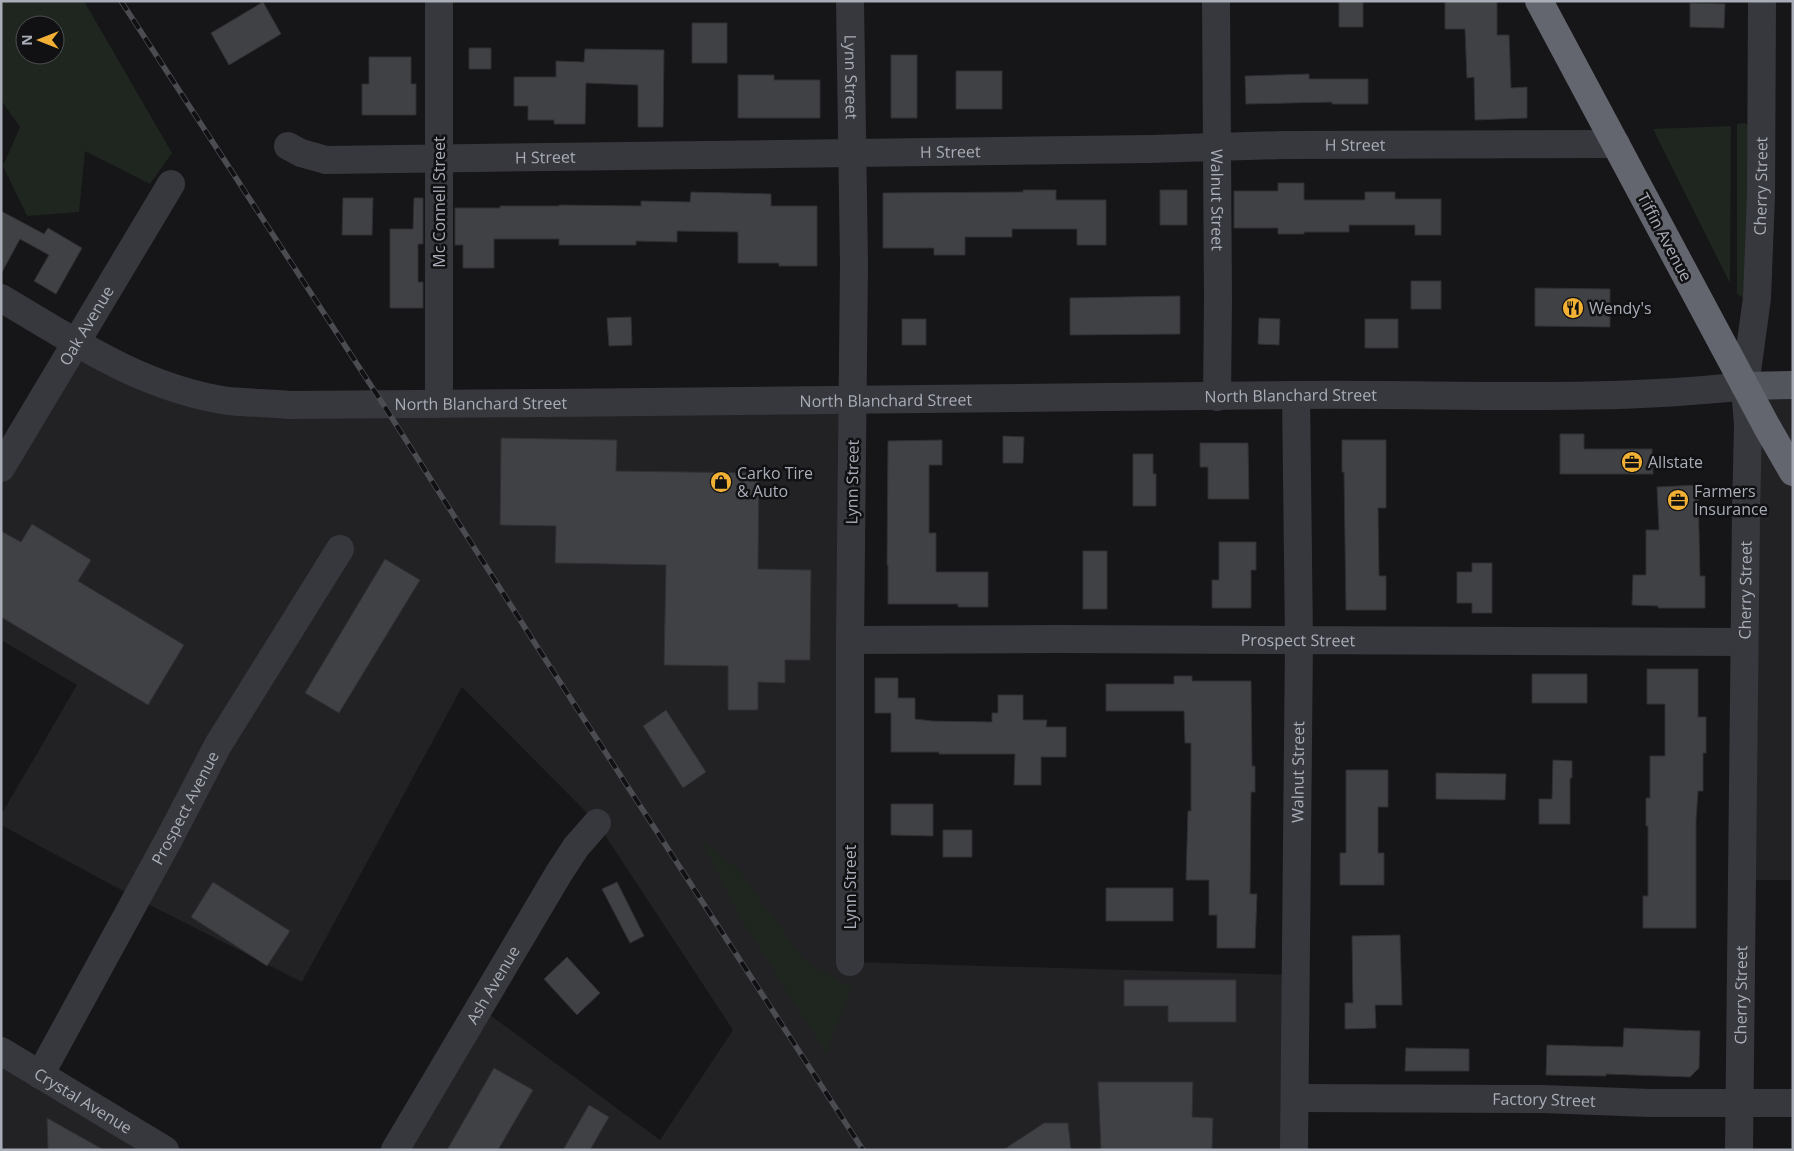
<svg xmlns="http://www.w3.org/2000/svg" width="1794" height="1151" viewBox="0 0 1794 1151" font-family="'Open Sans',sans-serif">
  <style>
    .built { fill: #222225 }
    .green { fill: #1e261f; fill-rule: evenodd }
    .building { fill: #404145; stroke: #303034 }
    .lines { fill: none; stroke-linecap: round; stroke-linejoin: round }
    .minor { stroke: #37383d; stroke-width: 28 }
    .major { stroke: #53555c; stroke-width: 28 }
    .highway { stroke: #63666e; stroke-width: 28 }
    .rail-casing { stroke: #4a4c52; stroke-width: 5.5 }
    .rail { stroke: #111113; stroke-width: 4; stroke-dasharray: 11; stroke-linecap: butt }
    .labels { text-anchor: middle; stroke-width: 5; stroke-linejoin: round; paint-order: stroke }
    .street-label { font-size: 16px; fill: #a8adb8; stroke: #111113 }
    .poi-label { font-size: 16px; fill: #a8adb8; stroke: #111113; text-anchor: start }
  </style>
  <rect width="100%" height="100%" fill="#161618"/>
  <path class="built" d="M75,343L184,391L853,400L850,962L1296,975L1294,1150H395L479,1007L660,1140L733,1030L597,823L462,687L302,982L136,898L1,825V815L77,685L1,640V468Z
    M1793,385V880H1742L1745,386Z
    M1,1051L165,1150H1Z"/>
  <path class="green" d="M1,1H84L172,153L150,184L85,151L79,212L27,216L3,166L20,127L1,100ZM25,25H55V55H25Z
    M1745,123L1751,128L1747,295L1743,298L1737,294V124Z
    M1731,126L1730,283L1653,129Z
    M701,840L738,869L804,960L851,988L826,1053L742,920Z"/>
  <path class="building" d="M1445,1H1497V35H1509L1511,88L1527,87V118L1475,120L1474,77L1467,78L1465,29H1445Z
    M263,2L281,34L229,65L211,33Z
    M1339,2H1363V27H1339Z
    M1690,3L1725,4L1724,28L1690,27Z
    M692,23H727V63H692Z
    M469,48H491V69H469Z
    M585,49L664,50L663,127H638V85L586,83L585,124H554V120H528V106H514V77H556V61L584,62Z
    M891,55H917V118H891Z
    M369,57H411V84H416V115H362V84H369Z
    M956,71H1002V109H956Z
    M1309,74V79H1368V104H1332V102L1246,104L1245,76Z
    M738,75H774V80H820V118H738Z
    M1278,183H1304V200H1365V192H1395V199H1441V235H1415V225H1349V232H1304V234H1278V228H1234V191H1278Z
    M1023,190H1056V200H1106V245H1077V229H1012V237H965V255H934V248H883V193L1023,192Z
    M1160,190H1187V225H1160Z
    M691,192L771,194V206H817V266H779V263H738V232L677,231V242L636,241V245H559V239H494V268H463V245H455V208H500V206H559V205L641,206V201L690,202Z
    M343,198H373L372,235H342Z
    M414,198H423V244H418V282H423V308H390V229H413Z
    M1,211L44,234L48,228L82,248L56,294L34,281L49,255L20,239L1,274Z
    M1411,281H1441V309H1411Z
    M1535,288L1610,289V327L1535,326Z
    M1180,296V334L1070,335V298Z
    M631,317L632,345L609,346L607,318Z
    M1259,318L1280,319L1279,345L1258,344Z
    M902,319H926V345H902Z
    M1365,319H1398V348H1365Z
    M1560,434H1584V449H1652L1653,474H1560Z
    M1003,436L1024,437L1023,463H1003Z
    M501,438L617,440L616,471L759,473L758,569L811,570L810,660H785V683L758,682V710H728V666L664,665L666,565L555,563L556,526L500,525Z
    M942,440V465H929V533H936V572H988V607H958V604H888V565H887L888,441Z
    M1342,440H1386V508H1378L1379,576H1386V610H1346L1344,472H1342Z
    M1200,443H1248L1249,499H1208V467H1200Z
    M1133,454H1153V474H1156V506H1133Z
    M1698,485L1700,576H1705V608H1658V606L1632,605L1633,575H1646V530H1659L1657,487Z
    M32,524L91,560L78,581L184,645L148,705L1,617V531L21,542Z
    M1219,542H1256V570H1251V608H1212V580H1219Z
    M1083,551H1107V609H1083Z
    M385,559L420,580L339,713L305,693Z
    M1472,563H1492V613H1472V603H1457V572H1472Z
    M1647,669H1698V717H1706V753H1703V791H1698L1696,820V928H1643V896H1648V826H1646V798H1650V756H1665V704H1647Z
    M1532,674H1587V703H1532Z
    M1174,676H1192V681H1251L1252,766H1255V792H1251L1250,894H1257L1255,948H1217V915H1209V880H1186L1188,811H1191V743H1185L1184,711H1106V684H1174Z
    M875,678H898V698H915V719L932,721L992,722V713H998V695H1023V720H1047L1046,727H1066V757H1041V785H1014L1015,754H939V752H891V713H875Z
    M666,710L706,772L683,788L643,726Z
    M1553,760L1572,761V778H1570V824H1539V799H1552Z
    M1346,770H1388V807H1378V853H1384V885H1340V853H1346Z
    M1436,773L1506,774L1505,800L1436,799Z
    M891,804H933V836L891,835Z
    M943,830H972V857H943Z
    M213,882L290,931L267,966L191,917Z
    M617,882L644,936L630,943L602,889Z
    M1106,888H1173V921H1106Z
    M1400,935L1402,1005H1375L1376,1028L1345,1029V1003H1353L1352,936Z
    M567,957L600,993L577,1015L544,979Z
    M1124,980H1236V1022H1168V1006H1124Z
    M1624,1028L1700,1031L1699,1068L1690,1077L1606,1074V1076L1546,1075L1547,1045L1623,1047Z
    M1406,1048L1469,1049V1071H1405Z
    M494,1068L533,1090L498,1150H447Z
    M1098,1082H1193L1192,1117L1213,1118L1212,1150H1101Z
    M589,1105L609,1117L590,1150H563Z
    M47,1118L104,1150H48Z
    M1044,1123H1068L1071,1150H1003Z"/>
  <g class="lines">
    <g class="minor">
      <path d="M439,1V404"/>
      <path id="s1" d="M850,1L854,264L850,640V962"/>
      <path id="s2" d="M1216,1L1218,300L1217,397"/>
      <path id="s3" d="M288,146L301,153L326,160L1151,149L1284,145L1616,144"/>
      <path id="s4" d="M1,298C73,341 144,389 229,401C249,403 270,403 290,405C624,402 958,401 1292,395C1442,393 1596,403 1745,386"/>
      <path id="s5" d="M1,468L171,184"/>
      <path id="s6" d="M850,640L1057,639L1744,642"/>
      <path id="s7" d="M1,1051L165,1150"/>
      <path id="s8" d="M40,1075L169,839L218,745L340,549"/>
      <path id="s9" d="M1295,1098L1542,1099L1649,1103H1793"/>
      <path id="s10" d="M395,1150L559,873L576,847L597,823"/>
      <path id="s11" d="M1294,1150L1299,640L1296,395"/>
      <path id="s12" d="M1739,1150L1746,513L1748,425L1745,386L1757,298L1761,196L1762,1"/>
    </g>
    <path class="major" d="M1745,386L1793,385"/>
    <path class="highway" d="M1539,1L1767,427L1793,472"/>
    <g class="rail-casing">
      <path id="rail" d="M121,1L383,404L536,645L863,1150"/>
    </g>
    <use href="#rail" class="rail"/>
  </g>
  <defs>
    <g id="restaurant-disc" transform="scale(1.125)"><circle r="9.5" fill="#f2b134" stroke="#111113"/><path d="M-5-6h1v4h1v-4h1v4h1v-4h1v5L-1.5 .5V6h-2V.5L-5-1ZM5-6V6H3V1.5H1.5Q1.5-4 5-6Z" fill="#111"/></g>
    <g id="office-disc" transform="scale(1.125)"><circle r="9.5" fill="#f2b134" stroke="#111113"/><path d="M-6-3h4V-5.5h4V-3h4V5H-6ZM-1-4.5V-3h2v-1.5ZM-6 0V1H6V0Z" fill="#111"/></g>
    <g id="shop-disc" transform="scale(1.125)"><circle r="9.5" fill="#f2b134" stroke="#111113"/><path d="M-5-2.5h2.3a2.7 3.5 0 0 1 5.4 0H5L5.5 6h-11ZM-1.5-2.5h3a1.5 2.3 0 0 0-3 0Z" fill="#111"/></g>
  </defs>
  <g fill-rule="evenodd">
    <use href="#restaurant-disc" x="1573" y="308"/>
    <use href="#office-disc" x="1632" y="462"/>
    <use href="#shop-disc" x="721" y="482"/>
    <use href="#office-disc" x="1678" y="500"/>
  </g>
  <g class="labels">
    <g class="street-label">
      <text dy="6" stroke="none"><textPath href="#s1" startOffset="76">Lynn Street</textPath></text>
      <text dy="6" stroke="none"><textPath href="#s3" startOffset="1070">H Street</textPath></text>
      <text dy="6" stroke="none"><textPath href="#s3" startOffset="665">H Street</textPath></text>
      <text dy="6" stroke="none"><textPath href="#s3" startOffset="260">H Street</textPath></text>
      <text dy="6" stroke="none"><textPath href="#s12" startOffset="965">Cherry Street</textPath></text>
      <text dy="6" stroke="none"><textPath href="#s2" startOffset="199">Walnut Street</textPath></text>
      <text transform="translate(439 202) rotate(-90)" y="6">Mc Connell Street</text>
      <text transform="translate(1665 237) rotate(62)" y="6">Tiffin Avenue</text>
      <text dy="6" stroke="none"><textPath href="#s5" startOffset="166">Oak Avenue</textPath></text>
      <text dy="6" stroke="none"><textPath href="#s4" startOffset="1314">North Blanchard Street</textPath></text>
      <text dy="6" stroke="none"><textPath href="#s4" startOffset="909">North Blanchard Street</textPath></text>
      <text dy="6" stroke="none"><textPath href="#s4" startOffset="504">North Blanchard Street</textPath></text>
      <text transform="translate(852 482) rotate(-89)" y="6">Lynn Street</text>
      <text dy="6" stroke="none"><textPath href="#s12" startOffset="560">Cherry Street</textPath></text>
      <text dy="6" stroke="none"><textPath href="#s6" startOffset="448">Prospect Street</textPath></text>
      <text dy="6" stroke="none"><textPath href="#s11" startOffset="378">Walnut Street</textPath></text>
      <text dy="6" stroke="none"><textPath href="#s8" startOffset="304">Prospect Avenue</textPath></text>
      <text transform="translate(850 887) rotate(-90)" y="6">Lynn Street</text>
      <text dy="6" stroke="none"><textPath href="#s10" startOffset="192">Ash Avenue</textPath></text>
      <text dy="6" stroke="none"><textPath href="#s12" startOffset="155">Cherry Street</textPath></text>
      <text dy="6" stroke="none"><textPath href="#s7" startOffset="96">Crystal Avenue</textPath></text>
      <text dy="6" stroke="none"><textPath href="#s9" startOffset="249">Factory Street</textPath></text>
    </g>
    <g class="poi-label">
      <text x="1589" y="314">Wendy's</text>
      <text x="1648" y="468">Allstate</text>
      <text x="737" y="479">Carko Tire<tspan x="737" dy="18">&amp; Auto</tspan></text>
      <text x="1694" y="497">Farmers<tspan x="1694" dy="18">Insurance</tspan></text>
    </g>
  </g>
  <rect width="1794" height="1151" fill="none" stroke="#a8adb8" stroke-width="5"/>
  <g transform="translate(40 40) rotate(270)"><circle r="24" fill="#111113" stroke="#4d4f55"/>
  <path d="M0-4L9 19L0 12L-9 19Z" fill="#f2b134"/>
  <text y="-8" font-size="14" font-weight="bold" text-anchor="middle" fill="#a8adb8">N</text>
  </g>
</svg>
